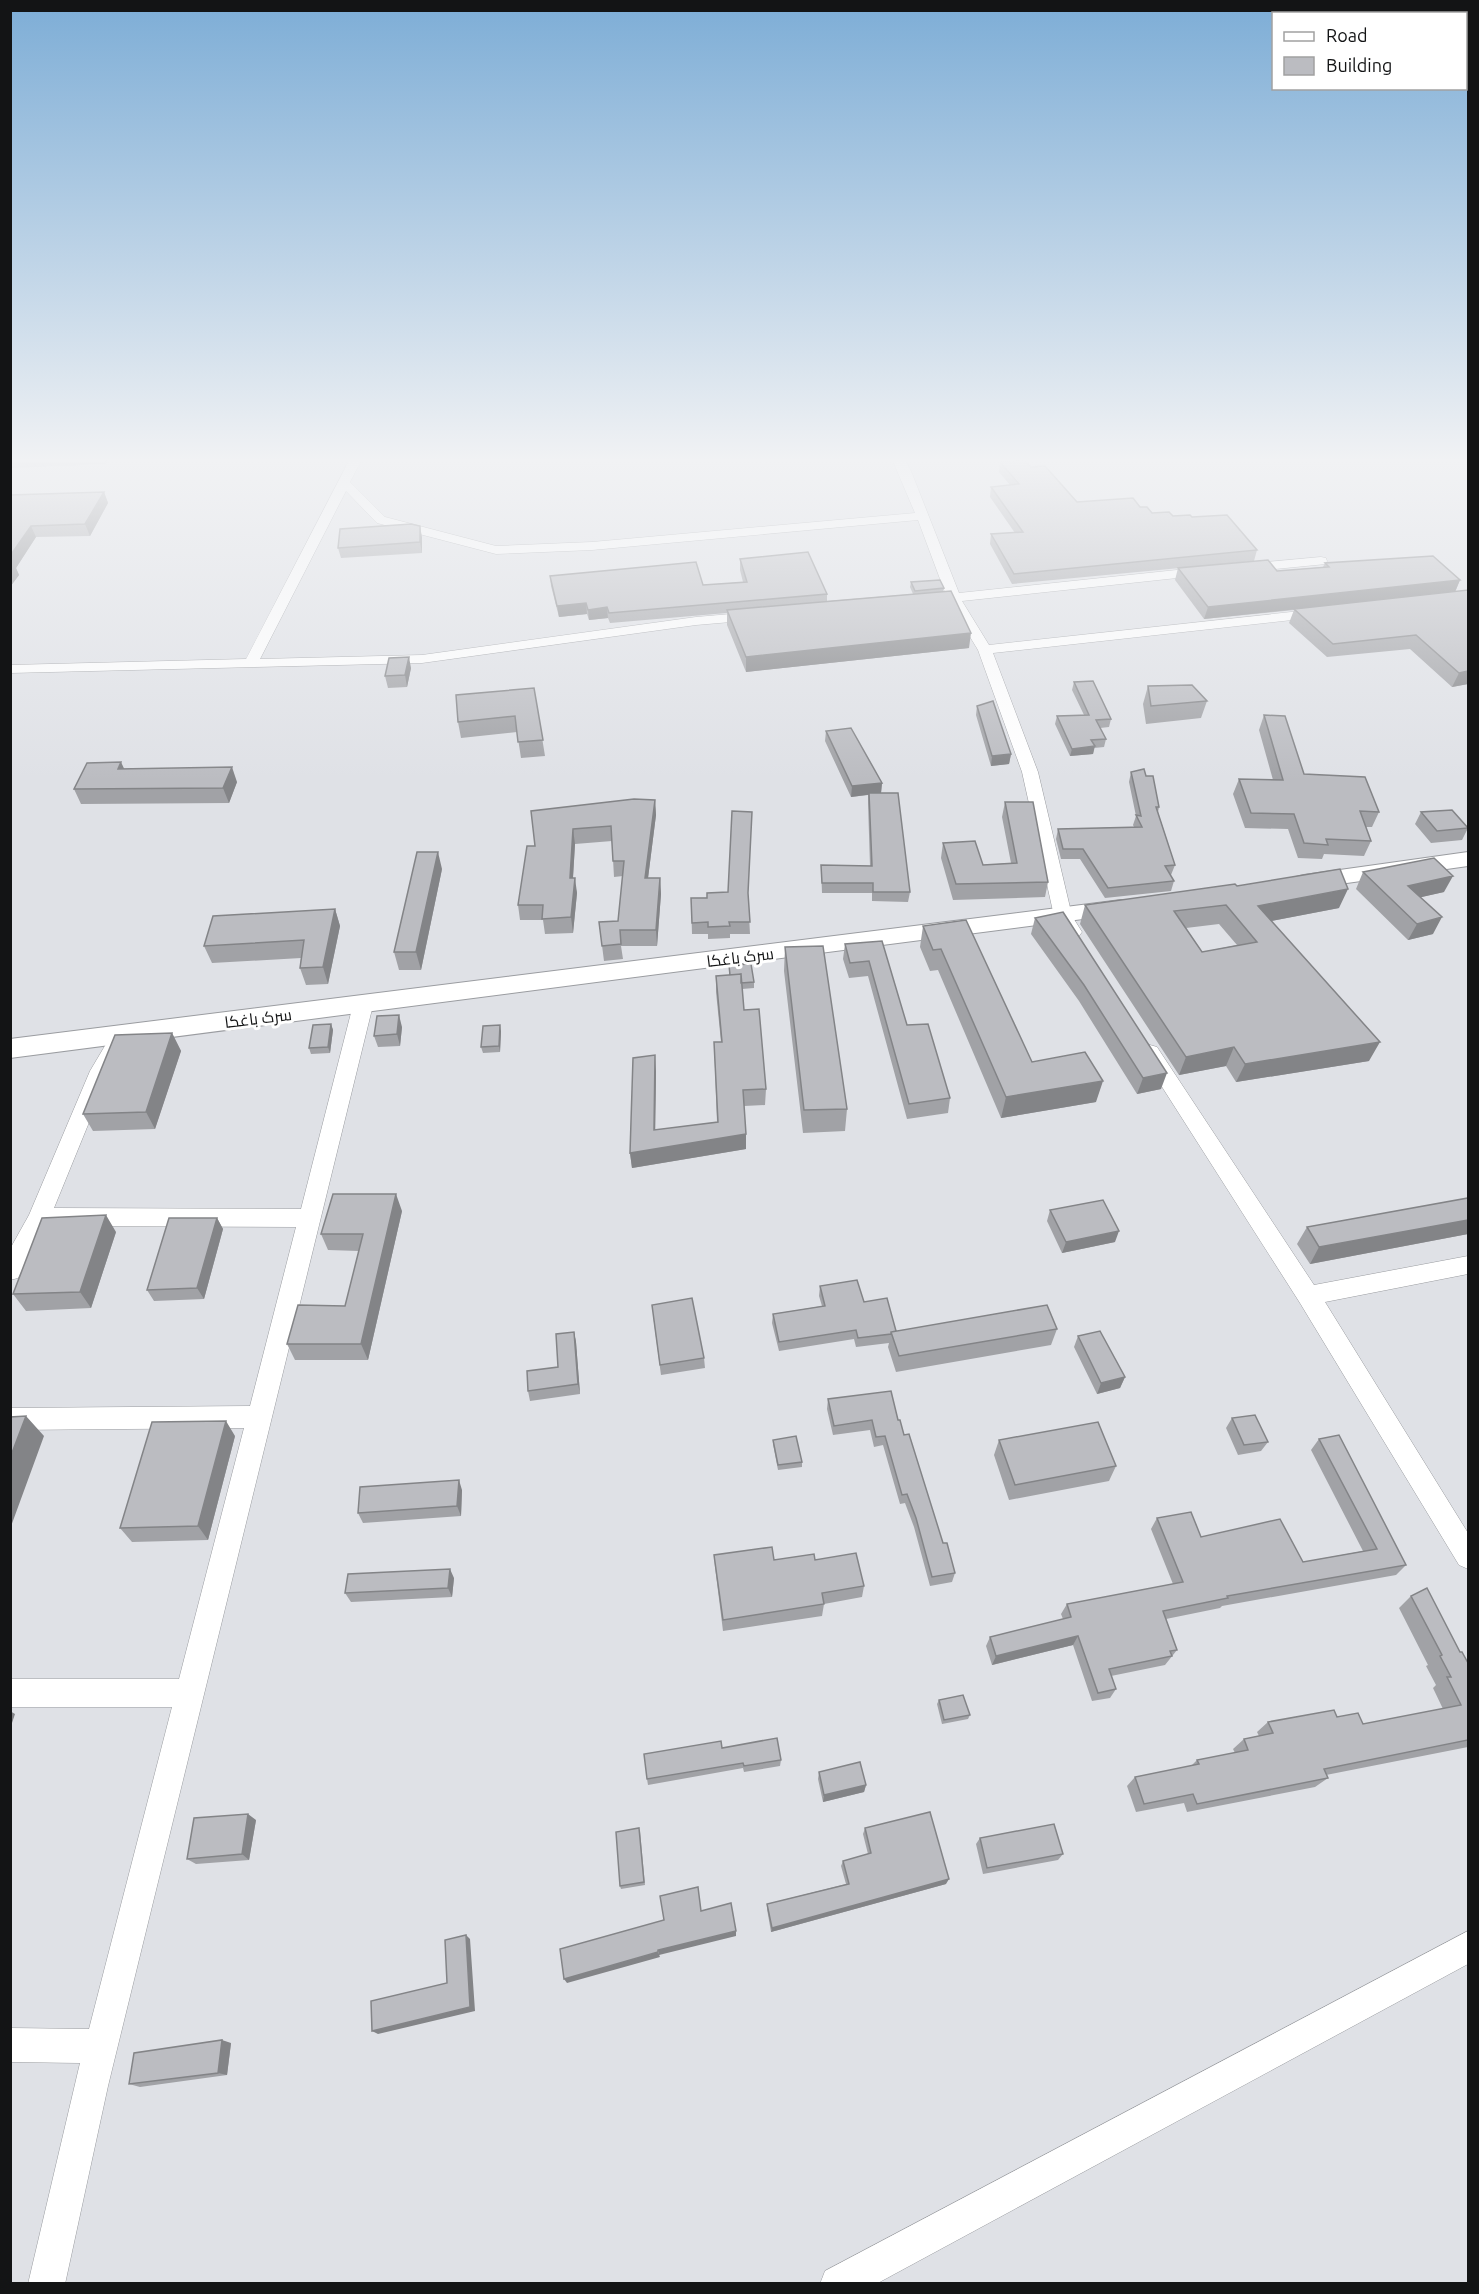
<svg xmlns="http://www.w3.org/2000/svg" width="1479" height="2294" viewBox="0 0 1479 2294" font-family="Ubuntu,Cairo,sans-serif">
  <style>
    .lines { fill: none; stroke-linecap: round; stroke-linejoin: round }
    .street-casing { stroke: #9a9ca0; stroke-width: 1 }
    .secondary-casing { stroke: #9a9ca0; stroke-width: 2 }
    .street { fill: #fff; fill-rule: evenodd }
    .secondary { fill: #fff; fill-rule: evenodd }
    .wall { fill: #a1a2a6; fill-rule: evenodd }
    .shaded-wall { fill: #838487 }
    .building { fill: #bbbcc1; stroke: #838487; stroke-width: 1.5; fill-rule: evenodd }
    .labels { text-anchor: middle; stroke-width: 6; stroke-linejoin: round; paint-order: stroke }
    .street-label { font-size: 16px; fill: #131415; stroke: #fff }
  </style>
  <rect width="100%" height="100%" fill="#dfe1e6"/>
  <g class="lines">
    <g class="street-casing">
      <path id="street" d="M350,459H362L350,482L385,517L496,546L592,542L915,513L892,459H904L911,471L959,593L1205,567L1211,571L1205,575L962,601L989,645L1319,609L1326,613L1319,617L993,653L1038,772L1072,916L1082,932L1079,936H1067L1054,916L1022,772L978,650L949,602L926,605L919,601L926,597L946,595L918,520L592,550L496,554L377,523L346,491L260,659L422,655L696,617L754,612L761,616L754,620L696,625L422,663L10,673V665L246,659Z
        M1321,557L1326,558L1327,561L1326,564L1245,572L1239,568L1245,564Z
        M363,998L370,1000L373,1005L108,2086L65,2284H28L80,2063L10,2062V2028L89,2029L172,1707H10V1679H179L244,1428L10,1430V1408L250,1406L296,1227L45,1226L18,1278L10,1280V1249L29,1215L90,1071L109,1039L116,1037L123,1039L126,1044L110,1071L54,1208L301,1209L353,1005L356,1000Z
        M1150,1045L1157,1047L1314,1285L1468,1256V1274L1325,1302L1468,1533V1569L1459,1565L1300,1303L1143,1057L1140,1052L1143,1047Z
        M1468,1931V1964L876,2284H820L825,2271Z"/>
    </g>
    <g class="secondary-casing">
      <path id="secondary" d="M1468,852V866L1304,889L1296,887L1292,882L1296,877L1304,875Z
        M1121,900L1129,903L1133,908L1129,913L10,1058V1039Z"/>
    </g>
    <use href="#street" class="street"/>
    <use href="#secondary" class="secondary"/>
  </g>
  <path class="wall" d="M10,459H109L106,464L10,468Z
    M1000,462L1031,467L1077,502L1140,507L1152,513L1173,516L1192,517L1257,550L1254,561L1012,584L990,544L991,534L1015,533L990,497L991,487L1010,485L999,472Z
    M104,492L108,503L90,536L36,537L16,568L19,575L10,587V495Z
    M422,537V553L341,558L338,548Z
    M740,559L827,594V601L913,594L910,587L911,582L944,588L943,591L969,648L746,672L727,625V613L610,623L608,618L589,620L587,614L559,617L551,586L550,576L703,585L743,582L740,570Z
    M1325,563L1460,580L1455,592L1468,590V684L1452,687L1410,649L1327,657L1289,623L1294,610L1204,619L1175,580L1178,568L1277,571L1323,567Z
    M411,668L407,687L388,688L385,676Z
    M1074,682L1111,719L1109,727L1100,728L1106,739L1104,747L1094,748L1093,754L1070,756L1055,724L1057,716L1084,715L1072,690Z
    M1148,686L1207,701L1201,718L1146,724L1143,704Z
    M534,688L545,756L521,758L517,732L461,738L458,722Z
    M977,706L1011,754L1009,764L991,766L976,715Z
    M1264,715L1304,774L1379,812L1372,827H1366L1371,841L1364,856L1324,854L1322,859L1298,858L1288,829L1245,828L1233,794L1239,779L1273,780L1259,730Z
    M826,731L882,783L881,793L910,892L908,902L872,901V893H822L821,865L870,866L868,803V795L851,797L825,741Z
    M124,769L237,782L229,803L81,804L74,789Z
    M1131,772L1146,776L1159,807L1158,812L1175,865L1171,875H1170L1174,881L1171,891L1105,898L1080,859H1061L1056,839L1058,829L1134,827L1133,825L1136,816L1129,782Z
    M655,800L656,815L648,878H660L661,894L657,946H621L623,959L604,961L599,922L618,921L623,876L614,877L612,841L575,844L573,878L577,893L573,933L545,934L543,920H520L518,905L535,846L531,811Z
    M1005,802L1048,882L1045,897L953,900L941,858L943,843L983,865L1011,863L1002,817Z
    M1421,812L1468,828L1462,840L1431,843L1415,824Z
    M442,869L421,970H399L394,952Z
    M1363,872L1444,892L1421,897L1433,934L1408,940L1356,889Z
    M1237,886L1339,908L1271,921L1369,1061L1236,1082L1226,1066L1179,1075L1080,924L1085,905ZM1219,924L1237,945L1202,952L1186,928Z
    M748,897L750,934H730V938L708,939V934H692L691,898Z
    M335,909L340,926L328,984L306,985L300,968L301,958L212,963L204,946Z
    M1035,918L1161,1089L1137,1094L1079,1001L1031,934Z
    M923,926L1032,1062L1096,1102L1001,1118L938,970L930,971L920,947Z
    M882,941L907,1025L950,1098L948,1113L907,1119L868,976L849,978L843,959L845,944Z
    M785,947L847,1109L845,1131L803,1133L784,971Z
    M729,965L754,982V988L742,989L744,1010L766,1089L765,1105L744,1106L746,1149L632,1168L630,1153L656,1071L655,1130L717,1122L714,1042H721L716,992V976L729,975Z
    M331,1024L333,1030L330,1053L311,1054L309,1048Z
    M402,1027L400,1046L378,1047L374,1036Z
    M501,1031L500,1052L483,1053L481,1047Z
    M172,1033L181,1051L155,1129L93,1131L83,1114Z
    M1468,1198V1234L1310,1264L1297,1244L1307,1227Z
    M1050,1210L1115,1242L1062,1253L1047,1221Z
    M402,1211L368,1360H295L287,1344L345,1306L359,1251L328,1250L321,1234Z
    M217,1218L223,1229L204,1299L154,1301L147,1290Z
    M116,1232L91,1308L26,1311L13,1294Z
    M820,1286L864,1302L896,1331L1057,1329L1051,1345L896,1372L888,1347L889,1343L856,1347L854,1339L779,1351L772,1323L773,1314L822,1306L819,1296Z
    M653,1315L704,1358L705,1368L661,1375Z
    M574,1332L576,1342L580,1394L530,1401L528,1391L558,1367Z
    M1078,1336L1125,1377L1120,1388L1097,1394L1074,1347Z
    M828,1399L898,1420L904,1435L943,1543L955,1573L952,1582L930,1586L914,1527L905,1503L900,1504L883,1445L874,1447L870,1430L833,1435L827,1409Z
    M1232,1418L1268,1442L1261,1451L1238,1455L1226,1428Z
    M235,1436L208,1540L132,1542L120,1528Z
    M1319,1439L1406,1565L1396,1575L1222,1606L1220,1608L1166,1619L1177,1650L1165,1665L1111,1676L1116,1689L1110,1698L1092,1701L1073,1645L992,1665L986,1646L990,1637L1063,1619L1061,1614L1067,1604L1173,1584L1151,1529L1157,1518L1201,1537L1303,1562L1363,1551L1311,1450Z
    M773,1440L802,1462V1467L778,1470L773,1444Z
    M999,1440L1116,1466L1109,1481L1009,1500L994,1455Z
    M462,1490L461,1516L363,1523L358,1513Z
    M714,1555L774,1560H815L864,1586L862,1597L824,1604L822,1616L723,1631L715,1567Z
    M454,1578L452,1597L351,1602L345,1593Z
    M1411,1596L1460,1652L1468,1663V1747L1326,1775L1328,1778L1315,1787L1187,1812L1184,1803L1136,1812L1127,1786L1135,1777L1191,1766L1197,1760L1235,1753L1233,1749L1244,1739L1259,1736L1257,1732L1268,1722L1337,1717L1363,1724L1443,1709L1433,1688L1436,1685L1426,1666L1428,1665L1399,1608Z
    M939,1700L970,1715L968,1719L942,1724L937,1704Z
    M722,1748L781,1760L780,1766L744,1772L743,1768L648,1785L647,1779Z
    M819,1772L866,1785L864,1792L823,1802L818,1779Z
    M256,1820L249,1860L196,1864L187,1859Z
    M865,1828L946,1884L771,1932L767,1909V1904L846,1884L841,1866L843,1861L868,1854L863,1834Z
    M640,1831L645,1885L621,1889L620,1886Z
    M980,1838L1063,1854L1058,1860L983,1874L976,1844Z
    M231,2043L227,2075L140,2087L129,2084Z"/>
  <path class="shaded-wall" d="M104,459H109L106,464Z
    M104,492L108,503L90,536L85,524Z
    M31,526L36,537L16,568L19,575L10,587V556Z
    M420,526L422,537V553L420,542Z
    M1460,580L1455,592L1204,619L1208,607Z
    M586,603L587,614L559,617L557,606Z
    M607,607L608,618L589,620L588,610Z
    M971,633L969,648L746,672V657Z
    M409,657L411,668L407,687L405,675Z
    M1468,671V684L1452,687L1459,673Z
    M1095,746L1093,754L1070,756L1072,749Z
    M1011,754L1009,764L991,766L992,756Z
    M121,762L128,777L118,769Z
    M232,767L237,782L229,803L223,788Z
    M882,783L881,793L851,797L852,786Z
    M655,800L656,815L646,894L645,878Z
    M573,829L575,844L572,893L570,878Z
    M438,852L442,869L421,970L416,952Z
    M1453,876L1444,892L1400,902L1408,886Z
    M575,878L577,893L573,933L571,917Z
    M660,878L661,894L657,946L656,930Z
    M1348,889L1339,908L1251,925L1258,906Z
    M335,909L340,926L328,984L323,967Z
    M1442,917L1433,934L1408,940L1417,924Z
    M399,1015L402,1027L400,1046L397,1034Z
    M331,1024L333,1030L330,1053L328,1047Z
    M500,1025L501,1031L500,1052L499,1046Z
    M172,1033L181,1051L155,1129L146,1112Z
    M1380,1042L1369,1061L1236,1082L1245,1064Z
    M1234,1047L1226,1066L1179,1075L1186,1057Z
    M655,1055L656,1071L655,1145L654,1130Z
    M1167,1073L1161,1089L1137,1094L1143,1078Z
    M1103,1081L1096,1102L1001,1118L1006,1097Z
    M746,1134V1149L632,1168L630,1153Z
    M396,1194L402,1211L368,1360L361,1344Z
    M106,1215L116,1232L91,1308L80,1292Z
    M217,1218L223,1229L204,1299L197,1288Z
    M1468,1220V1234L1310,1264L1319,1247Z
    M1119,1231L1115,1242L1062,1253L1066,1242Z
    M574,1332L576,1342L580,1394L578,1384Z
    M1125,1377L1120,1388L1097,1394L1101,1383Z
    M26,1416L44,1436L10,1529V1458Z
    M226,1421L235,1436L208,1540L198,1526Z
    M459,1480L462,1490L461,1516L457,1506Z
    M450,1569L454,1578L452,1597L448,1588Z
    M1078,1636L1073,1645L992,1665L996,1656Z
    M10,1711L15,1714L10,1729Z
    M866,1785L864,1792L823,1802L824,1795Z
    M248,1814L256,1820L249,1860L242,1854Z
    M949,1879L946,1884L771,1932L772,1928Z
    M736,1931V1936L659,1955L658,1950Z
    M466,1935L470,1939L475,2011L378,2034L372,2031L470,2007Z
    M658,1952L660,1957L567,1983L564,1979Z
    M222,2040L231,2043L227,2075L218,2073Z"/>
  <path class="building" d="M1024,460L1031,467L1045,466L1077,502L1133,498L1140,507H1147L1152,513L1169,512L1173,516L1190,515L1192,517L1227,515L1257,550L1014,574L991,534L1023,532L991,487L1019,484L1000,462Z
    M104,492L85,524L31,526L10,556V495Z
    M411,524L420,526V542L338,548L340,529Z
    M808,552L827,594L609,613L607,607L588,610L586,603L557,606L550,576L696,562L703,585L747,582L740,559Z
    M1433,556L1460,580L1208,607L1178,568L1268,560L1277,571L1329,567L1325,563Z
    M940,580L944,588L915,591L911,582Z
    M1468,590V671L1459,673L1416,635L1333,644L1294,609Z
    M951,591L971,633L746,657L727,610Z
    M409,657L405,675L385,676L389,658Z
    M1093,681L1111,719L1096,720L1106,739L1091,740L1095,746L1072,749L1057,716L1089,715L1074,682Z
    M1192,685L1207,701L1151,706L1148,686Z
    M534,688L543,740L518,742L515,716L458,722L456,695Z
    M993,701L1011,754L992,756L977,706Z
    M1264,715L1285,716L1304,774L1365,777L1379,812L1360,811L1371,841L1326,839L1328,845L1304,843L1294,814L1251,813L1239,779L1283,780Z
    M851,728L882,783L852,786L826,731Z
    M121,762L118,769L232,767L223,788L74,789L87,763Z
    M1144,769L1146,776H1153L1159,807H1156L1175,865L1165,866L1174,881L1108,888L1083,849H1063L1058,829L1142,827L1136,815L1141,816L1131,772Z
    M869,793H898L910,892H873V883H822L821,865L872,866Z
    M634,799L655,800L645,878H660L656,930H620L621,944L602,946L599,922L618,921L624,861H613L611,826L573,829L570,878H575L571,917L542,919L543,905H518L527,846H535L531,811Z
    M1005,802H1033L1048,882L956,884L943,843L975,841L983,865L1017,863Z
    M1452,810L1468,828L1437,831L1421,812Z
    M732,811L752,812L748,893L750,922H729L730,926L708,927V922L692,923L691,898H707V893L728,892Z
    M417,852H438L416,952H394Z
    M1434,858L1453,876L1408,886L1442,917L1417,924L1363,872Z
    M1340,869L1348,889L1258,906L1380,1042L1245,1064L1234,1047L1186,1057L1085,905L1235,884L1237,886ZM1226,905L1257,942L1202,952L1174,911Z
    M335,909L323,967L300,968L304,940L204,946L213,916Z
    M1063,912L1167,1073L1143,1078L1084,985L1035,918Z
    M966,920L1032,1062L1085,1052L1103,1081L1006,1097L941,949L933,950L923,926Z
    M882,941L907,1025L928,1024L950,1098L909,1104L869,961L850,963L845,944Z
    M823,946L847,1109L804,1110L785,947Z
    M751,964L754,982L741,983V974L730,975L729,965Z
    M741,974L744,1010L759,1009L766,1089L743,1090L746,1134L630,1153L633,1058L655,1055L654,1130L718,1122L714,1042H722L716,976Z
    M399,1015L397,1034L374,1036L377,1016Z
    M331,1024L328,1047L309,1048L313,1025Z
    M500,1025L499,1046L481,1047L483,1026Z
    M172,1033L146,1112L83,1114L115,1035Z
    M333,1194H396L361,1344H287L298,1305L345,1306L363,1234H321Z
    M1468,1198V1220L1319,1247L1307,1227Z
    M1103,1200L1119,1231L1066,1242L1050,1210Z
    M106,1215L80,1292L13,1294L42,1218Z
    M169,1218H217L197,1288L147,1290Z
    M857,1280L864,1302L887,1298L896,1331L891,1332V1334L858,1338L856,1330L779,1342L773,1314L825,1306L820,1286Z
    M692,1298L704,1358L660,1365L652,1305Z
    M1047,1305L1057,1329L899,1356L891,1332Z
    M1100,1331L1125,1377L1101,1383L1078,1336Z
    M574,1332L578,1384L528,1391L527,1371L558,1367L556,1334Z
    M891,1391L898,1420H900L904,1435L909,1434L943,1543H947L955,1573L932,1577L916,1518L907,1494L902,1495L885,1436L876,1437L872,1420L834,1426L828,1399Z
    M1255,1415L1268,1442L1244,1445L1232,1418Z
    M26,1416L10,1458V1417Z
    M226,1421L198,1526L120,1528L152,1422Z
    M1098,1422L1116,1466L1015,1485L999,1440Z
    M1339,1435L1406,1565L1227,1596L1228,1598L1163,1611L1177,1650L1170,1651L1172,1656L1109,1669L1116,1689L1098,1693L1078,1636L996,1656L990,1637L1071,1617L1067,1604L1183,1582L1157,1518L1191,1512L1201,1537L1280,1519L1303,1562L1377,1549L1319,1439Z
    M796,1436L802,1462L778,1465L773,1440Z
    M459,1480L457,1506L358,1513L360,1487Z
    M772,1547L774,1560L814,1554L815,1560L856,1553L864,1586L822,1593L824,1604L723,1620L714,1555Z
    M450,1569L448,1588L345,1593L348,1574Z
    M1427,1588L1460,1652H1462L1468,1663V1740L1324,1769L1328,1778L1197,1804L1193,1794L1144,1804L1135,1777L1199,1764L1197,1760L1248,1750L1244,1739L1273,1733L1268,1722L1334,1710L1337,1717L1358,1713L1363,1724L1461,1705L1447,1677H1451L1440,1656L1442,1655L1411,1596Z
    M963,1695L970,1715L944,1720L939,1700Z
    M777,1738L781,1760L744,1766L743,1763L647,1779L644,1754L721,1741L722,1748Z
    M860,1762L866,1785L824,1795L819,1772Z
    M930,1812L949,1879L772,1928L767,1904L849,1884L843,1861L871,1853L865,1828Z
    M248,1814L242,1854L187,1859L194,1818Z
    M1054,1824L1063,1854L987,1868L980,1838Z
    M639,1828L644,1882L620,1886L616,1832Z
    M698,1887L701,1911L731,1903L736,1931L658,1950V1952L564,1979L560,1949L664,1920L660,1896Z
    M466,1935L470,2007L372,2031L371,2001L447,1983L445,1940Z
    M222,2040L218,2073L129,2084L134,2053Z"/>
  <linearGradient id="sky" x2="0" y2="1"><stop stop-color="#7dadd6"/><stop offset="0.59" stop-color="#f1f2f4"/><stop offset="1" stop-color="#f1f2f4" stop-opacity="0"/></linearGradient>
  <rect width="1479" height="780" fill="url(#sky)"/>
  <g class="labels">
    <g class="street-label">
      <text transform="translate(740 957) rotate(-7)" y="6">سرک باغکا</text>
      <text transform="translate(258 1018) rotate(-7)" y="6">سرک باغکا</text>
    </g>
  </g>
  <rect width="1479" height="2294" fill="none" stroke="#131415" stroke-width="24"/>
  <rect x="1272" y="12" width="195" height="78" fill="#ffffff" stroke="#a1a1a1" stroke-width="1.5"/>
  <rect x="1284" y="32" width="30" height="9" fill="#ffffff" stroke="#a1a1a1" stroke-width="1.5"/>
  <text x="1326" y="42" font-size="18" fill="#131415">Road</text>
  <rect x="1284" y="57" width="30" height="18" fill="#bbbcc1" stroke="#a1a1a1" stroke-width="1.5"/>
  <text x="1326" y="72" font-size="18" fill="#131415">Building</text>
</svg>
